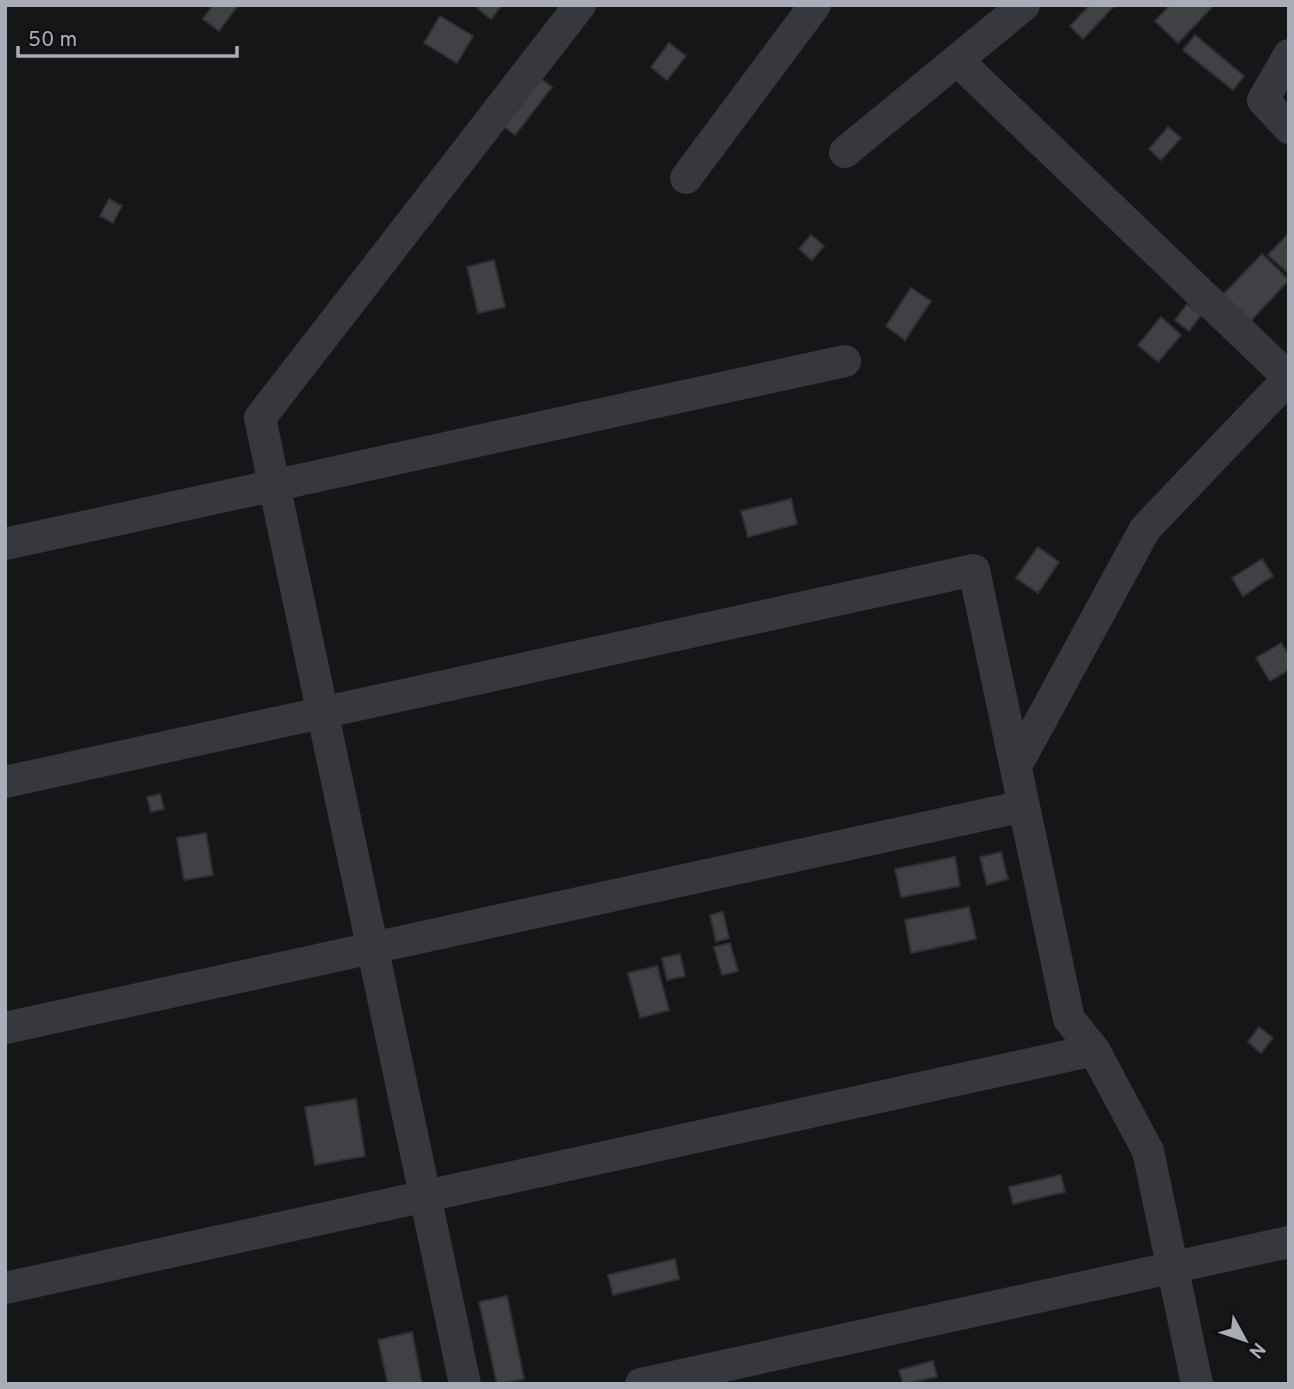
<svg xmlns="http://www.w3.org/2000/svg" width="1294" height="1389" viewBox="0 0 1294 1389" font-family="Overpass,sans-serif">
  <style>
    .building { fill: #404145; stroke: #303034; stroke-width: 2 }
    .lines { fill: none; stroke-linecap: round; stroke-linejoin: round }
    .street { stroke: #37383d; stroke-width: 32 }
  </style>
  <rect width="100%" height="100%" fill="#161618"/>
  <path class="building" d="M213,5H238L219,31L203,19Z
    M479,5H502L491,19L477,8Z
    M1090,5H1115L1083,39L1070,26Z
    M1170,5H1214L1178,43L1155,21Z
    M440,16L473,36L457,63L424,43Z
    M1195,35L1244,76L1233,90L1183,50Z
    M669,43L686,56L667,80L651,67Z
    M536,75L552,87L515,135L499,123Z
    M1168,127L1181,138L1161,160L1149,149Z
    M109,199L122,206L113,223L100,216Z
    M1289,233V274L1268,255Z
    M811,235L824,246L812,260L799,249Z
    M1262,254L1289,280L1245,327L1217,301Z
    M494,260L505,307L478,313L467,267Z
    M911,288L931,301L905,340L886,326Z
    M1187,304L1201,315L1189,331L1175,320Z
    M1161,317L1181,335L1158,362L1138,345Z
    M791,499L797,524L748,537L741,511Z
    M1038,547L1059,562L1038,593L1016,578Z
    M1262,559L1273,576L1243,596L1232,578Z
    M1281,643L1289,655V670L1270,681L1256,658Z
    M160,794L164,809L151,812L147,797Z
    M206,833L213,875L184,880L177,838Z
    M1001,852L1008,879L987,885L980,857Z
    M955,857L960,886L901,897L895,869Z
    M969,907L976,939L911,953L905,920Z
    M723,912L729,938L716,942L710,915Z
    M730,943L738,971L722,975L714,947Z
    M680,954L685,976L667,980L662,958Z
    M657,966L669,1010L640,1018L628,973Z
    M1259,1027L1273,1038L1261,1053L1248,1042Z
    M356,1099L365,1156L315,1165L305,1107Z
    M1061,1175L1065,1192L1013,1204L1009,1187Z
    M675,1259L679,1279L613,1295L608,1275Z
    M507,1296L524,1379L497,1384L479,1302Z
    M412,1332L422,1384H388L378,1340Z
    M933,1361L937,1377L903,1384L899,1370Z"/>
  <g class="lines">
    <path class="street" d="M1289,55L1263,100L1289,128
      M957,60L1289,378
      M845,152L1024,5
      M686,178L815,5
      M5,544L845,361
      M1016,766L1145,529L1289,378
      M5,782L974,570L1069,1019L1094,1050L1148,1151L1197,1384
      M5,1028L1024,806
      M5,1288L1094,1050
      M465,1384L260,418L580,5
      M641,1384L1289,1242"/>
  </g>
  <rect width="1294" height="1389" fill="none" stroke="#a8adb8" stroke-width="14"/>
  <g transform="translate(1245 1340) rotate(130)" stroke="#111113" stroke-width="5" paint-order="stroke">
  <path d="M0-5L12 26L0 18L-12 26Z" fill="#a8adb8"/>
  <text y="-10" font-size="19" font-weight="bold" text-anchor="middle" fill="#a8adb8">N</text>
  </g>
  <path d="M18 46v10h219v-10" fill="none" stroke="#a8adb8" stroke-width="3.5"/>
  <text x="28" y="46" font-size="21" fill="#a8adb8" stroke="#111113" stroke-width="5" paint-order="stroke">50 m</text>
</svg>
